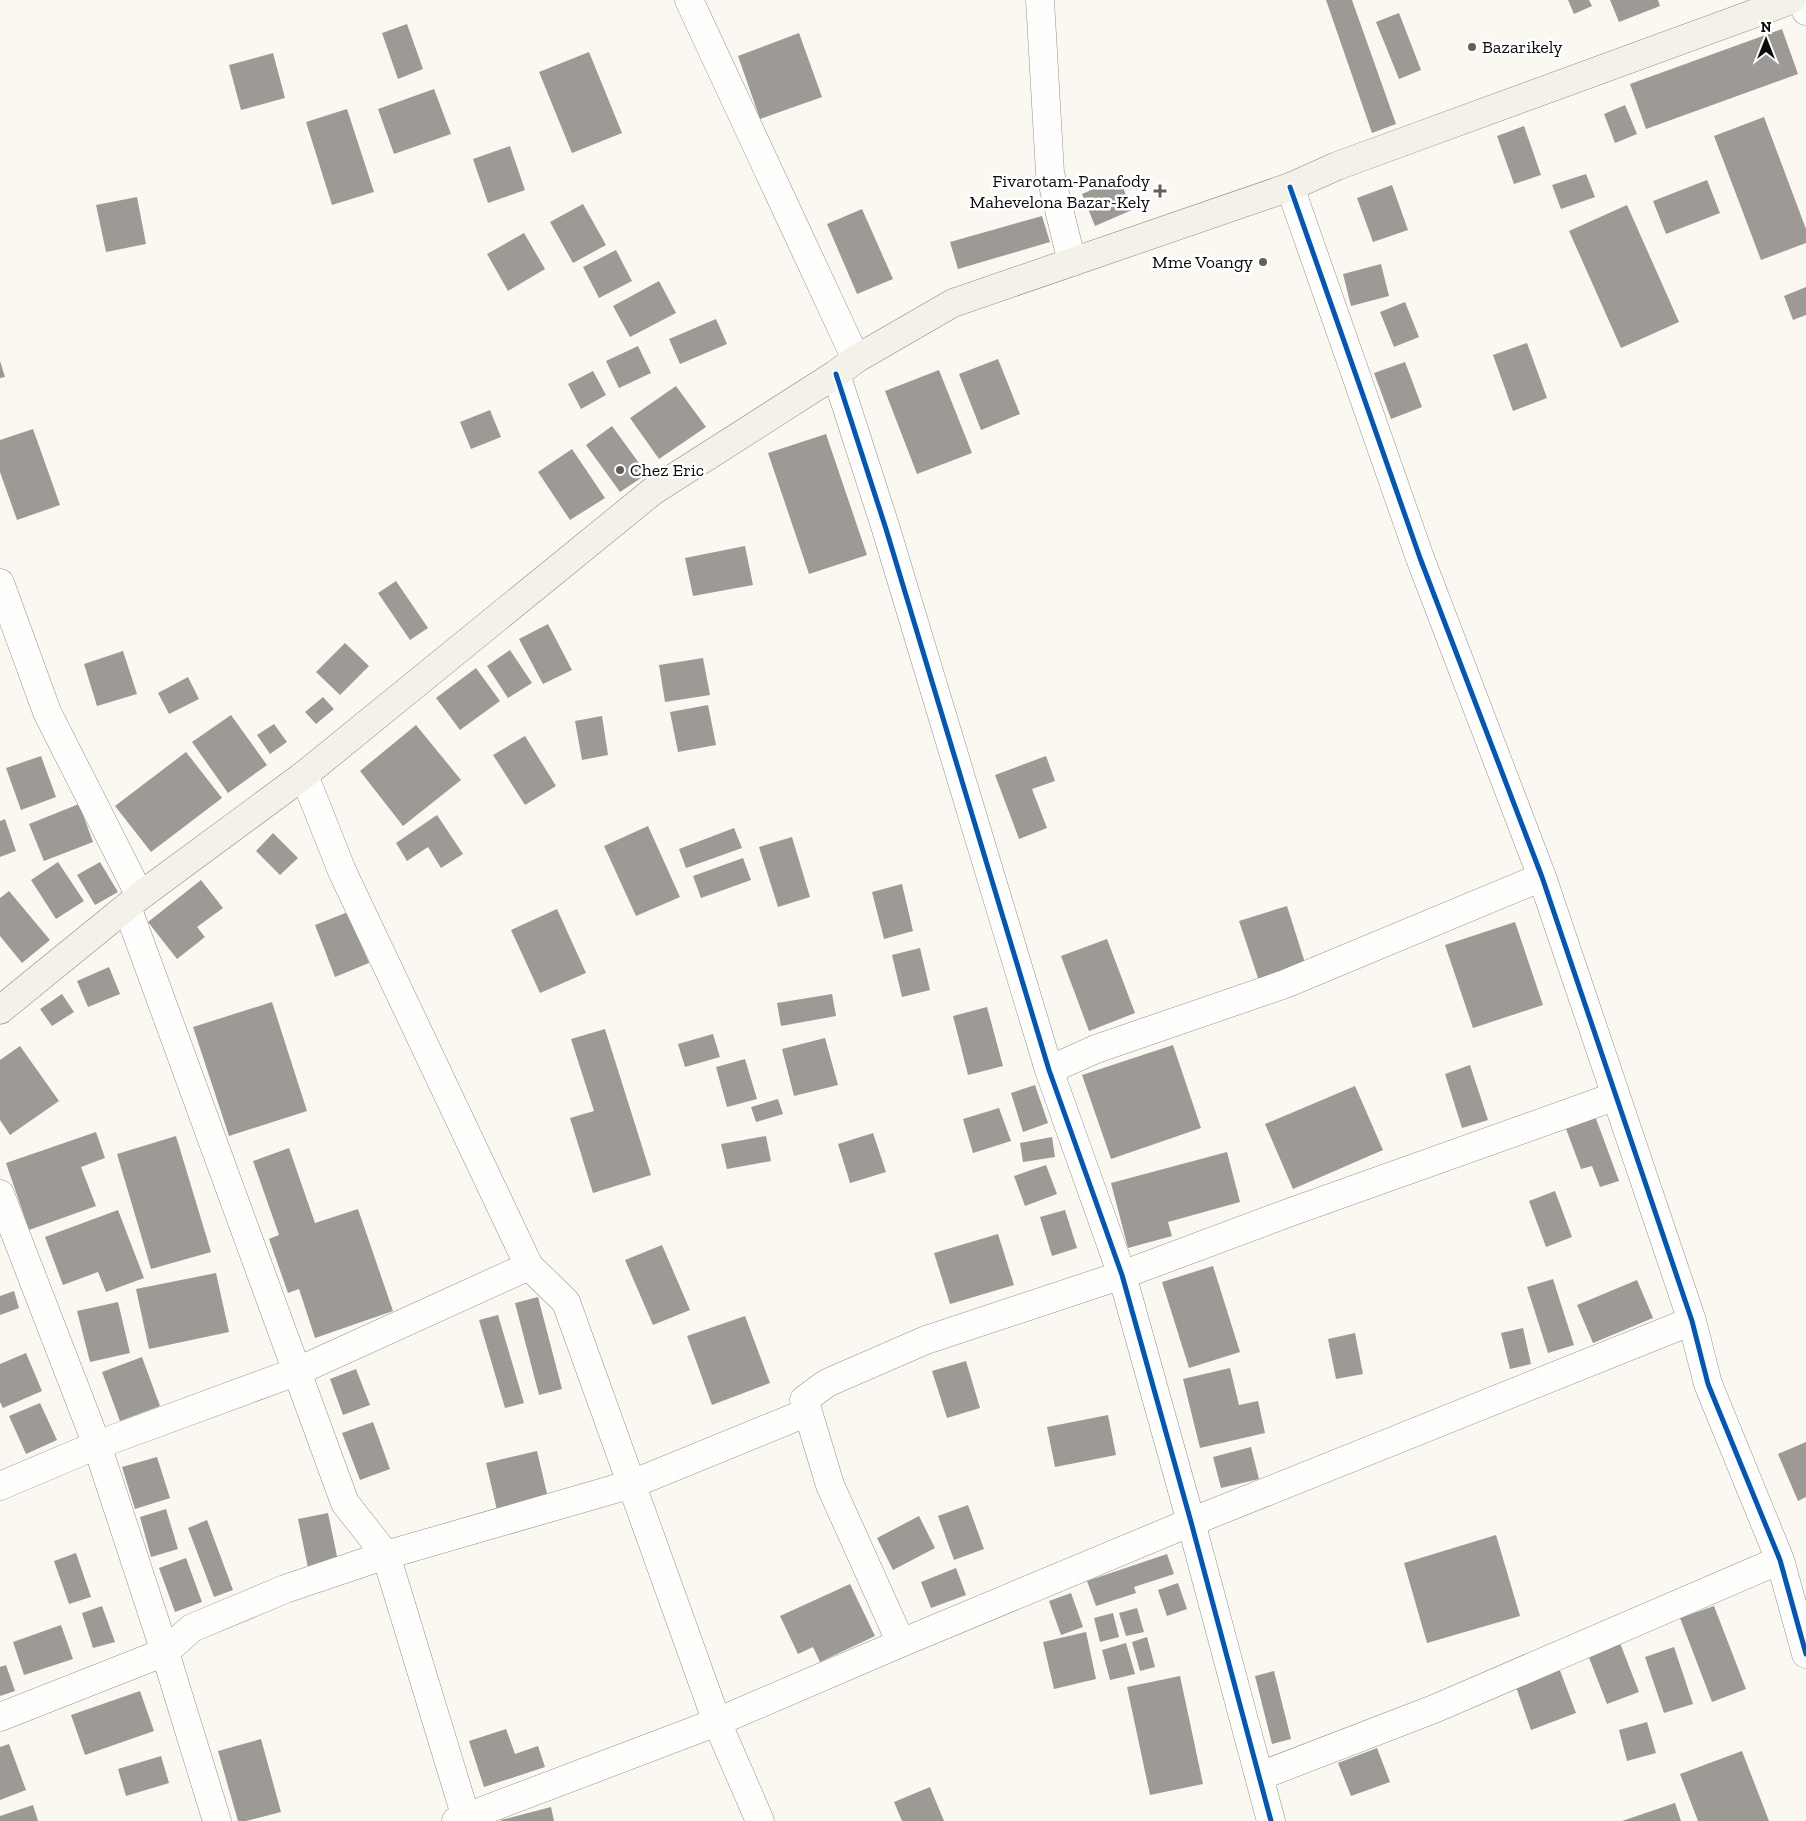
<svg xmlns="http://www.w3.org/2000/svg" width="1806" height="1821" viewBox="0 0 1806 1821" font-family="'Zilla Slab',serif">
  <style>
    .building { fill: #9d9a96 }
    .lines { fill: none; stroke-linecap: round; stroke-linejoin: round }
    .street-casing { stroke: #93928f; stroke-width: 29 }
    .secondary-casing { stroke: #8a8985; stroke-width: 29 }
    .street { stroke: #fefefd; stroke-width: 28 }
    .secondary { stroke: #f4f2e8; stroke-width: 28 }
    .cycleway-casing { stroke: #fff; stroke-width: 8 }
    .cycleway { stroke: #0057b8; stroke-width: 5 }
    .poi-dot { fill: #5f5f5c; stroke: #fff; stroke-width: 2 }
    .labels { text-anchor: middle; stroke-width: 5; stroke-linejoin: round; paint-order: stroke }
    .poi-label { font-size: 18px; fill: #0c0c0c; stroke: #fff; text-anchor: start }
  </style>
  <rect width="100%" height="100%" fill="#faf8f0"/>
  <path class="building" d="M1326,0H1352L1396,124L1372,133Z
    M1568,0H1589L1592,6L1574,14Z
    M1610,0H1658L1660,6L1619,22Z
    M1399,13L1421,70L1399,79L1376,22Z
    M407,24L423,69L398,79L382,33Z
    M1782,29L1798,74L1646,129L1630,84Z
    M799,33L822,97L760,119L738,56Z
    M589,52L622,133L572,153L539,72Z
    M273,53L285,98L241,110L229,65Z
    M434,89L451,134L394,154L378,109Z
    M1625,105L1637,134L1615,143L1604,114Z
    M347,109L374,192L332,205L306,122Z
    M1764,117L1806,229V243L1761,260L1714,136Z
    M1524,126L1541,175L1514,184L1497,136Z
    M510,146L525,190L488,203L473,159Z
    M1586,174L1595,197L1561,209L1552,185Z
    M1119,178L1132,210L1095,226L1082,194Z
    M1707,180L1720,213L1666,234L1653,201Z
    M1392,185L1408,230L1373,242L1357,198Z
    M137,197L146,244L106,252L96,205Z
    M583,204L606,245L573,263L550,222Z
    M1627,205L1679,322L1621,348L1569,231Z
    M862,209L893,279L857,294L827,224Z
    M1042,216L1050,242L958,269L950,242Z
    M524,233L545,269L508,291L487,254Z
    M616,250L632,281L599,298L583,267Z
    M1381,264L1389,296L1351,306L1343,274Z
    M659,281L676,313L630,337L613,306Z
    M1806,287V315L1793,320L1784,296Z
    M1405,302L1419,337L1394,347L1380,312Z
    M716,319L727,344L680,364L669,339Z
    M1527,343L1547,398L1513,411L1493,355Z
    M638,346L651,373L619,388L606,361Z
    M998,359L1020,414L981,430L959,374Z
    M0,361L5,377L0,378Z
    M1405,362L1422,407L1391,419L1374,373Z
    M939,370L972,453L917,474L885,391Z
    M593,371L606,395L581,409L568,384Z
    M676,386L706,427L659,459L630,418Z
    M490,410L501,437L471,449L460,422Z
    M612,426L647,474L620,492L586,445Z
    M33,429L60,505L17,520L0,472V440Z
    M826,434L867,555L809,574L768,453Z
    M572,449L605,498L570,520L538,472Z
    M745,546L753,585L693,596L685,558Z
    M396,581L428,628L410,640L378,593Z
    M548,624L572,670L543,684L519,639Z
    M345,643L369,666L340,695L316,672Z
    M510,650L532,683L508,698L487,666Z
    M123,651L137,694L97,706L84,664Z
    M703,658L710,695L665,702L659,665Z
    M476,668L500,701L460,730L436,698Z
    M188,677L199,699L169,714L158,693Z
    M323,697L334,709L316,724L305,712Z
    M708,705L716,745L678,752L670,712Z
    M231,715L267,765L228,793L192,742Z
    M602,716L608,755L582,760L575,721Z
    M274,724L287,742L270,754L257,735Z
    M416,725L461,780L403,826L360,771Z
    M525,736L556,786L525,805L493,755Z
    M186,752L222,798L151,852L115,806Z
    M41,756L56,797L21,810L6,768Z
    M1046,756L1055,781L1032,789L1047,828L1019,839L995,775Z
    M79,804L93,842L44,861L29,824Z
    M437,815L463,854L441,868L428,847L407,861L396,843Z
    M5,819L16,851L0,857V821Z
    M648,826L680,897L636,916L604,846Z
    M734,828L742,848L686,868L679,849Z
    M273,833L298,858L280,875L256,851Z
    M792,837L810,897L778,907L759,847Z
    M743,858L751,880L701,898L693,876Z
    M58,862L84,901L56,919L31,880Z
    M100,862L118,892L95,905L77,875Z
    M201,880L223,908L197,927L205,937L177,959L148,922Z
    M902,884L913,931L884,939L872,892Z
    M9,891L50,940L22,963L0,936V898Z
    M1287,906L1306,966L1259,981L1239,921Z
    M557,909L586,973L540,993L511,930Z
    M348,912L369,963L335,977L315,925Z
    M1515,922L1543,1005L1473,1028L1445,945Z
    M1107,939L1135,1013L1089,1031L1061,956Z
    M920,948L930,990L902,997L892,955Z
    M109,967L120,994L88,1007L77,981Z
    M62,994L74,1012L52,1026L40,1009Z
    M832,994L836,1016L781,1026L777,1003Z
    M272,1002L307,1111L229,1136L193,1027Z
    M987,1007L1003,1066L968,1075L953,1016Z
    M605,1029L651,1175L593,1193L570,1118L594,1111L571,1039Z
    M713,1034L720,1057L685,1067L678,1044Z
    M825,1038L838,1085L794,1096L782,1049Z
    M1173,1045L1201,1128L1111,1159L1082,1075Z
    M20,1046L59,1101L10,1135L0,1120V1060Z
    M745,1059L757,1099L727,1107L716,1067Z
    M1470,1065L1488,1120L1462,1128L1445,1074Z
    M1035,1085L1048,1123L1023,1132L1011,1093Z
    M1355,1086L1383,1150L1293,1189L1265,1124Z
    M778,1099L783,1114L756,1122L751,1107Z
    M999,1108L1011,1141L973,1153L963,1119Z
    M1595,1116L1619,1181L1600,1187L1592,1166L1581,1169L1565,1126Z
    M96,1132L105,1158L81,1167L96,1206L29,1230L6,1163Z
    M873,1133L886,1172L850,1183L838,1144Z
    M176,1136L211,1252L151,1269L117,1154Z
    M766,1136L771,1161L727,1169L721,1144Z
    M1052,1137L1055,1157L1023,1162L1020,1143Z
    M289,1148L315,1223L358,1209L393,1311L315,1338L299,1289L288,1293L269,1239L279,1235L253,1161Z
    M1227,1152L1240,1202L1168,1222L1172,1236L1128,1248L1111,1183Z
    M1046,1165L1057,1194L1025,1206L1014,1176Z
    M1555,1191L1572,1237L1546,1247L1529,1201Z
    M118,1210L144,1278L106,1292L98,1272L63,1285L45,1237Z
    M1065,1210L1077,1248L1052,1256L1040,1217Z
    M998,1234L1014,1285L950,1304L934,1253Z
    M662,1245L690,1310L653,1325L625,1260Z
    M1213,1266L1240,1352L1189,1368L1162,1282Z
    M216,1273L229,1332L149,1349L136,1289Z
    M1553,1279L1574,1345L1548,1353L1527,1287Z
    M1637,1280L1653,1318L1593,1343L1577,1305Z
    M14,1291L19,1308L0,1315V1296Z
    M538,1297L562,1389L539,1395L515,1303Z
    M118,1302L130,1353L90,1362L77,1311Z
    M498,1315L524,1403L505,1408L479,1320Z
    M745,1316L770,1383L712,1405L687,1336Z
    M1523,1328L1531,1364L1510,1369L1501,1333Z
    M1355,1333L1363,1374L1336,1379L1328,1339Z
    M26,1353L42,1391L3,1408L0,1402V1364Z
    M142,1357L160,1406L120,1421L102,1372Z
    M966,1361L980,1408L947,1418L932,1371Z
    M1230,1368L1239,1405L1258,1401L1265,1433L1200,1448L1183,1379Z
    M356,1369L370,1405L343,1415L330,1379Z
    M40,1403L57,1440L26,1454L9,1416Z
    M1108,1415L1116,1455L1055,1467L1047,1427Z
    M373,1422L390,1469L360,1480L342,1433Z
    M1806,1442V1497L1798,1501L1778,1454Z
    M1251,1447L1259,1479L1221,1488L1213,1457Z
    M537,1451L548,1498L497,1510L486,1463Z
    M157,1457L170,1498L135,1509L122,1467Z
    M968,1505L984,1549L954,1560L938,1516Z
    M166,1509L178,1549L151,1557L140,1517Z
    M328,1513L338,1561L308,1568L298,1519Z
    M919,1516L935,1548L893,1570L877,1538Z
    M207,1520L233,1590L214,1597L188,1528Z
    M1496,1535L1520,1616L1427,1643L1404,1563Z
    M76,1553L91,1597L69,1604L54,1561Z
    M1167,1554L1174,1574L1134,1587L1136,1593L1096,1606L1087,1581Z
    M186,1558L202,1602L175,1612L159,1568Z
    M956,1568L966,1595L931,1608L921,1582Z
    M1178,1583L1187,1609L1167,1616L1158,1590Z
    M850,1584L875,1636L820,1662L813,1647L798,1654L780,1616Z
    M1071,1593L1083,1627L1061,1635L1049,1601Z
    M102,1606L115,1642L93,1648L82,1613Z
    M1714,1606L1746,1689L1712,1702L1680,1618Z
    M1137,1608L1144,1632L1126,1636L1119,1613Z
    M1113,1613L1119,1637L1100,1642L1094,1618Z
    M61,1625L73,1659L24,1675L13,1642Z
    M1086,1632L1096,1679L1054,1689L1043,1642Z
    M1147,1637L1155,1667L1140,1671L1132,1642Z
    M1126,1643L1135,1674L1110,1680L1102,1650Z
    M1620,1643L1639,1692L1607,1704L1588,1655Z
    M1674,1647L1693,1704L1664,1713L1645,1657Z
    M6,1665L15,1691L0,1696V1667Z
    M1559,1668L1576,1713L1531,1730L1515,1684Z
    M1274,1671L1291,1739L1272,1744L1255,1676Z
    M1180,1676L1203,1784L1150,1795L1127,1687Z
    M140,1691L154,1731L85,1755L71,1715Z
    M1647,1722L1656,1753L1627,1761L1619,1730Z
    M506,1729L515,1754L538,1746L545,1767L484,1787L469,1741Z
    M261,1739L281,1812L246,1821H238L218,1751Z
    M9,1744L26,1790L0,1800V1747Z
    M1377,1748L1390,1782L1351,1796L1338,1763Z
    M1742,1751L1769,1821H1698L1680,1774Z
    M161,1756L169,1783L126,1796L118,1769Z
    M930,1787L944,1821H902L894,1802Z
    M1675,1803L1681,1821H1622Z
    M33,1805L38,1821H0V1816Z
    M551,1807L554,1821H501V1820Z"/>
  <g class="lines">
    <g class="street-casing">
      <path id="street" d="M689,0L856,359
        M1040,0L1050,173L1072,262
        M1802,0L1806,11
        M1290,187L1420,558L1542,877L1692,1321L1708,1384L1780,1560L1806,1654
        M836,374L886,529L1049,1070L1122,1275L1191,1522L1271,1821
        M0,583L47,712L140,896
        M304,775L342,871L529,1266L566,1302L717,1722L760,1821
        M127,907L345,1503L386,1555L467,1821
        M1049,1070L1096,1049L1285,984L1542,877
        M0,1194L97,1445L165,1652L217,1821
        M0,1486L97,1445L298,1371L529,1266
        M901,1643L830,1485L808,1412L804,1400L827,1383L926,1340L1122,1275L1288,1213L1616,1096
        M0,1717L165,1652L192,1628L285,1589L386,1555L632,1484L808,1412
        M1260,1776L1434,1709L1780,1560
        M456,1821L717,1722L901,1643L1191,1522L1692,1321"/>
    </g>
    <g class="secondary-casing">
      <path id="secondary" d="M0,1010L140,896L304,775L653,491L836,374L856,359L953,303L1290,187L1337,166L1791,0"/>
    </g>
    <use href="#street" class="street"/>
    <use href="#secondary" class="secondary"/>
    <g class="cycleway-casing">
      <path id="cycleway" d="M1290,187L1420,558L1542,877L1692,1321L1708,1384L1780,1560L1806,1654
        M836,374L886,529L1049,1070L1122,1275L1191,1522L1271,1821"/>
    </g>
    <use href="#cycleway" class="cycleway"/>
  </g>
  <g class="poi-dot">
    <circle cx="1472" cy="47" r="5"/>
    <path d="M1157.5 183.5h5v5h5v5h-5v5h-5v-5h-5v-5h5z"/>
    <circle cx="1263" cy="262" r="5"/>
    <circle cx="620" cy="470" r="5"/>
  </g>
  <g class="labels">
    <g class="poi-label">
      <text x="1482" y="53">Bazarikely</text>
      <text x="1150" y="187" text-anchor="end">Fivarotam-Panafody<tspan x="1150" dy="21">Mahevelona Bazar-Kely</tspan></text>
      <text x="1253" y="268" text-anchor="end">Mme Voangy</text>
      <text x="630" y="476">Chez Eric</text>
    </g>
  </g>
  <g transform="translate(1766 40)" stroke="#ffffff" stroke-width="4" paint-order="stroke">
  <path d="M0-4L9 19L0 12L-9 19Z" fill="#0c0c0c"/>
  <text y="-8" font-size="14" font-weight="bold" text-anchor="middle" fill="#0c0c0c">N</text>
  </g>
</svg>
